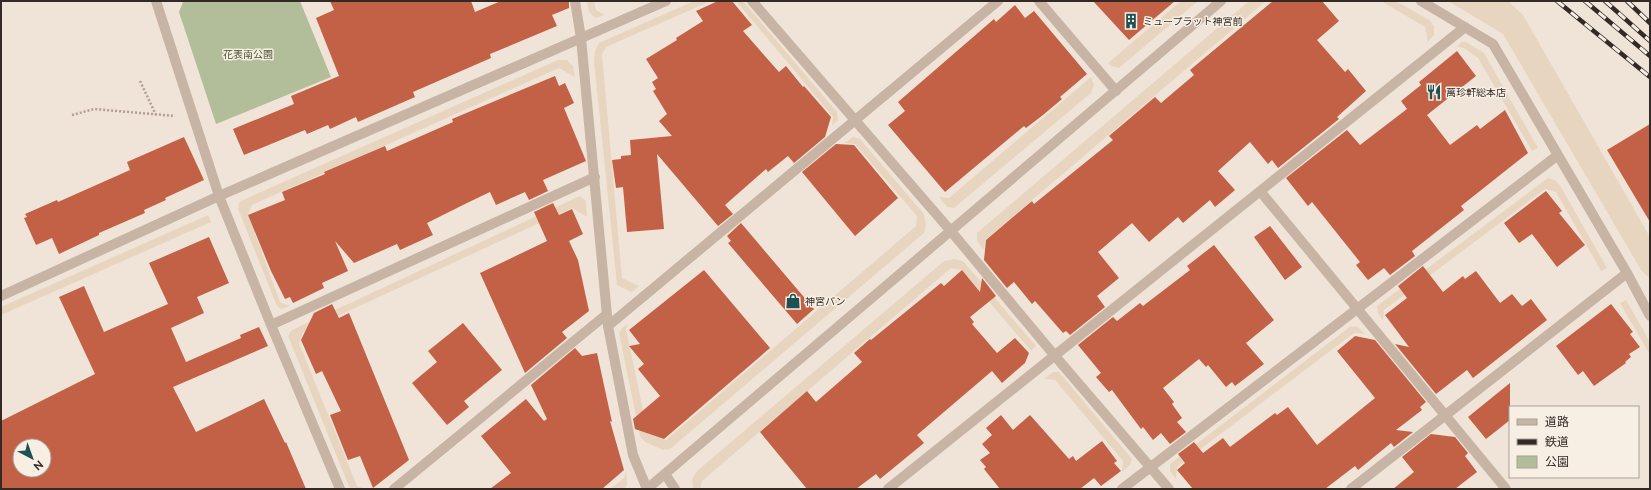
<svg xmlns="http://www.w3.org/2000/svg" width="1651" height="490" viewBox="0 0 1651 490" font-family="Raleway,'Noto Sans JP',sans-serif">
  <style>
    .green { fill: #b2be99 }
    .plaza { fill: #e8d5c0 }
    .building { fill: #c26145; fill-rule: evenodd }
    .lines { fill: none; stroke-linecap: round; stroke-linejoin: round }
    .path { stroke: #b39e8f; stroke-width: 2.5; stroke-dasharray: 2 2; stroke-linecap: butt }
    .minor { stroke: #c7b4a5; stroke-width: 10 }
    .rail-casing { stroke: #332a26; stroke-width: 4.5 }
    .rail { stroke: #f8efe4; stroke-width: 3; stroke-dasharray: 9; stroke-linecap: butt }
    .labels { text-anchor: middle; stroke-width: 3; stroke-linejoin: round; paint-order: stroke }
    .poi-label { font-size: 10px; fill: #332a26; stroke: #f8efe4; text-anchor: start }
    .park-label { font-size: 10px; fill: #44512b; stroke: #f8efe4 }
  </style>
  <rect width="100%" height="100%" fill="#f0e4d8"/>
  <path class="green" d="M186,1H300L331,77L216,124L179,12L183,2Z"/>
  <path class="plaza" d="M587,1H594L596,10L605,15L595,18L589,12Z
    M694,1H711L606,47L602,54L622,278L639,286L632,292L629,291L617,285L594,61L595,51L599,43Z
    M736,1H743L837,112L838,120L832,125L833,117Z
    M1181,1H1198L1119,68L1111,66L1108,63Z
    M1249,1H1266L985,240L984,250L977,241V233Z
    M1381,1H1396L1429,20L1434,26V35L1428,42L1425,27Z
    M1448,1H1508L1523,15L1650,237V277H1648L1641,270L1503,34Z
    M1461,42H1466L1484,53L1538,148L1532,151L1478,58L1464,48L1457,47Z
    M558,60H567L573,66L575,77L559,68L252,205L248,214L280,302L290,306L281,309L277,306L238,209L239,203L243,200Z
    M1091,77L1094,85L1091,93L954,208L947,207L939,197L949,198Z
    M853,137L860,139L924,214L926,225L924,233L670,449L663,450L645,442L640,436L619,333L622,328L628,324L626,329L648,434L666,440L916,226L917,216L855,144L845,143Z
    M1548,178L1555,180L1561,187L1607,268L1601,271L1556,192L1545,189L1384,310L1383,321L1378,313L1377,306Z
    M580,196L586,201L587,217L572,208L303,332L299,343L357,486L366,489H350L288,336L292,330Z
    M208,215L211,222L1,315V307Z
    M954,259L963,261L1036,346L1031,351L962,270L951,268L702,481L700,489H693L692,479L697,471L944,261Z
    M1626,300L1650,342V355L1620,303Z
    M1351,326L1358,327L1365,334L1354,333L1177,467L1176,479L1170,471V464Z
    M1053,372H1059L1132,459L1130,465L1122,472L1123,461L1055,380L1044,379Z
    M626,471L627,485L625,489H610L624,478Z"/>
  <path class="building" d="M330,1H471L475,12L501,1H569V8L552,15L557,26L490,54L491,58L413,92L415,97L358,122L356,117L330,129L328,125L307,134L305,130L244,155L233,129L294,104L291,96L339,76L316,18L334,10Z
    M718,1H732L752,25L743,31L779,72L786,66L803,87L804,86L831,117L825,137L794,163L788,156L768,172L766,169L725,205L733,214L718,226L657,154L664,229L627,232L623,187L616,188L612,160L621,159V156L631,155L630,140L672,136L659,121L667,114L653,91L656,89L652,82L658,78L646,59L677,40L676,38L703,21L696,11Z
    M1093,1H1175L1129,40Z
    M1273,1H1322L1339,21L1317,40L1345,72L1348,69L1366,91L1337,117L1339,119L1278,168L1272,160L1268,164L1250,142L1218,171L1235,190L1215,207L1210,200L1183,223L1178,217L1149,242L1132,223L1098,252L1119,278L1097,296L1105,307L1070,335L1066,331L1063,333L1035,301L1032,304L1014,282L1007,288L984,260L986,240L1032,201L1034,204L1113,140L1109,136L1155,97L1161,103L1194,75L1190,70Z
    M1015,5L1025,18L1034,11L1087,74L1060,97L1062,99L1043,115L1026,128L1024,126L945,192L888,125L905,111L898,102L994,19L996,22Z
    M1457,51L1476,76L1427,115L1450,145L1477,125L1480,129L1505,110L1528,153L1461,206L1464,210L1412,251L1415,256L1390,275L1384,268L1368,280L1356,265L1360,262L1312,202L1308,206L1286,178L1347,130L1360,145L1407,109L1401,101L1421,85L1419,82Z
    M555,76L559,86L565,83L574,103L564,108L586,161L543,180L548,191L529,200L525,192L496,205L490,192L467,203L427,223L433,235L400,250L397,244L354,263L335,241L348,271L322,283L324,288L293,303L290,297L285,299L271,271L248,215L285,200L282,192L325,174L324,172L385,146L387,151L453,122L452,119Z
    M1650,124V222L1607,150Z
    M184,137L204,180L165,198L166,200L144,210L145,213L99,233V235L59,254L52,238L36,245L24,218L27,217L25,214L57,200L58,202L130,170L127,162Z
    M836,144L854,145L898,198L855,236L802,172Z
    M1546,191L1562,211L1559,213L1585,245L1557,267L1532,234L1519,243L1504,223Z
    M553,203L559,215L572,209L583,234L569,241L578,260L589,311L562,332L567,338L525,373L480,273L547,241L534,212Z
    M741,223L814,309L797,324L728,243L731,241L727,236Z
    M1270,226L1302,267L1285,280L1254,237Z
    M209,237L229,283L197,297L204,313L171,328L186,362L241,338L240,335L259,327L268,346L173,387L196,432L264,399L285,443L286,442L306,489H1V421L95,374L59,297L84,286L104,332L168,304L149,263ZM20,446H44V470H20Z
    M1214,245L1274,320L1246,343L1264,364L1235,386L1232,382L1226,387L1208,365L1206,367L1199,359L1163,388L1174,402L1172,404L1182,418L1177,422L1186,432L1170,444L1161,433L1153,440L1143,427L1141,429L1112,390L1109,392L1096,377L1101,373L1078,345L1113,317L1117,321L1140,303L1143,306L1190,270L1187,266Z
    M1423,266L1443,292L1463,276L1465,279L1476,271L1500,303L1512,294L1522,306L1531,299L1547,320L1473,378L1467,370L1436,394L1395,344L1409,347L1385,315L1407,298L1398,286Z
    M704,270L770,348L664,439L635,429L633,419L660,396L638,369L644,364L629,346L640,344L629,330Z
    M962,270L980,292L982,278L996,296L970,317L974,322L972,324L997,353L1015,338L1029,353L1025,363L1002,383L992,371L917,435L924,443L880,479L876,474L856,489H807L760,432L807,391L816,402L862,362L854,353L870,339L871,340L941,283L944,286Z
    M332,304L339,318L349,313L409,460L373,488L360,456L348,460L330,415L341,411L322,371L316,374L301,340L314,313Z
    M1611,304L1633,332L1630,334L1640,347L1629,354L1631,357L1625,362L1626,363L1594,386L1583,371L1578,375L1556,346Z
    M463,323L502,370L464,401L469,407L447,425L412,383L437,362L428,351Z
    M1355,336L1375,340L1426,402L1420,407L1422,410L1396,430L1413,432L1394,447L1391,443L1358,470L1355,466L1325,489H1193L1177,470L1185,463L1178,454L1194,442L1203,453L1223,438L1230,447L1275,413L1277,415L1288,407L1317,445L1375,398L1337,351Z
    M575,348L582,356L597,353L612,422L610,421L624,470L602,489H490L511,473L481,436L526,399L544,421L547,419L531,385Z
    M1510,383V420L1486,439L1468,417Z
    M1001,415L1013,430L1030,415L1069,459L1073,456L1076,461L1102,441L1117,461L1114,463L1121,471L1101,486L1094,478L1080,489H1000L984,469L986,467L980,460L990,453L982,444L992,435L986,428Z
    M1431,434L1455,437L1468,453L1465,456L1477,472L1455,489H1393L1414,472L1402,457Z"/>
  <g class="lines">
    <path class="path" d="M140,81L156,115
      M72,115L94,109L175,116"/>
    <path class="minor" d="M156,1L219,196L271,325L340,489
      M575,1L581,38L608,326L633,455L647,489
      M752,1L950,230L1055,356L1169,489
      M1039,1L1116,91
      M1421,1L1493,44L1627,273L1650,316
      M1260,191L1506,489
      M1,296L219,196L666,1
      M271,325L595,177
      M608,326L998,1
      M665,474L675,489
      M394,489L607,314
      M647,489L1221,1
      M888,489L1465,27
      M1122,489L1558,155
      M1351,489L1627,273"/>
    <g class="rail-casing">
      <path id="rail" d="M1557,1L1650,77
        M1585,1L1650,56
        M1605,1L1650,41
        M1627,1L1650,23"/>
    </g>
    <use href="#rail" class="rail"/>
  </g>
  <defs>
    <g id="building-bare" transform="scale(1.2)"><path d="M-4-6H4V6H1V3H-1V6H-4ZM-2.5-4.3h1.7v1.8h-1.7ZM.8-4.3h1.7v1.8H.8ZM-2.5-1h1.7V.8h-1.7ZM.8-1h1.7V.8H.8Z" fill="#1d5153" stroke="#f8efe4" stroke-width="2.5" paint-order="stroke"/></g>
    <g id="restaurant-bare" transform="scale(1.2)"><path d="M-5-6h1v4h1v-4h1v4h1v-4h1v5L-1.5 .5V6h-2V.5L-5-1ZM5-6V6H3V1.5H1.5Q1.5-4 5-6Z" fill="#1d5153" stroke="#f8efe4" stroke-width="2.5" paint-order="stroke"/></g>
    <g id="shop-bare" transform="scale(1.2)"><path d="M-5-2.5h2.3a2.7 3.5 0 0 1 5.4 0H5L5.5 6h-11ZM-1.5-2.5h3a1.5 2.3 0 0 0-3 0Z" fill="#1d5153" stroke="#f8efe4" stroke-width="2.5" paint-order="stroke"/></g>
  </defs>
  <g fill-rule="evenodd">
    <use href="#building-bare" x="1131" y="21"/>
    <use href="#restaurant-bare" x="1434" y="92"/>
    <use href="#shop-bare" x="793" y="301"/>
  </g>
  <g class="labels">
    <g class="poi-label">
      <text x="1143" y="25">ミュープラット神宮前</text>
      <text x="1446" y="96">萬珍軒総本店</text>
      <text x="805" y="305">神宮パン</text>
    </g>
    <g class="park-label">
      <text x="248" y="58">花表南公園</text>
    </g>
  </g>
  <rect width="1651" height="490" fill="none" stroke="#332a26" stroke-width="4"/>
  <rect x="1509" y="406" width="130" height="72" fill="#f8efe4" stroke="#a9a098"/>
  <rect x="1517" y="419" width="20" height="6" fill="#c7b4a5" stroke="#a9a098"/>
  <text x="1545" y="426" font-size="12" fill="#332a26">道路</text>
  <rect x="1517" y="439" width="20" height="6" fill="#332a26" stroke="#a9a098"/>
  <text x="1545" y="446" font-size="12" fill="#332a26">鉄道</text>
  <rect x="1517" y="456" width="20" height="12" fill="#b2be99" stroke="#a9a098"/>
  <text x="1545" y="466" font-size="12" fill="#332a26">公園</text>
  <g transform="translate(32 458) rotate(139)"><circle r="19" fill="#f8efe4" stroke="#a9a098"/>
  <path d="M0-3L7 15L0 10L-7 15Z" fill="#1d5153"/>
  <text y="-6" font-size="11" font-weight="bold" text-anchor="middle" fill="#332a26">N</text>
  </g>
</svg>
